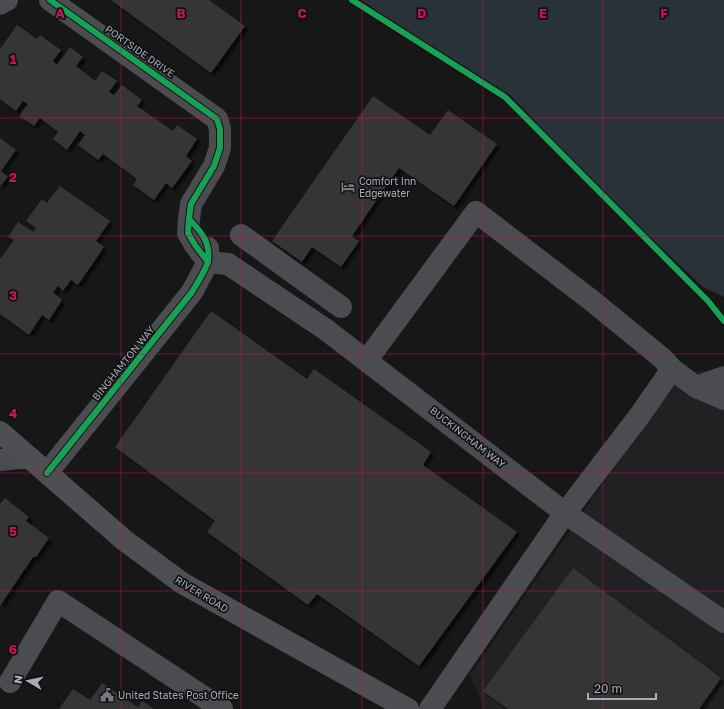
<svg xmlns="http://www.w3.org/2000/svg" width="724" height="709" viewBox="0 0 724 709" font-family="'Golos Text',sans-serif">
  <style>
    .built { fill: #212123 }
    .water { fill: #2a3239 }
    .building { fill: #353536; filter: url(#shadow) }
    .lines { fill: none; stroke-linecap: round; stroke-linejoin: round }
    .minor { stroke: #4b4c50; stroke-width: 22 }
    .major { stroke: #4d4f52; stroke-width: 22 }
    .cycleway-casing { stroke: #111113; stroke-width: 8 }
    .cycleway { stroke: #1a9f57; stroke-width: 6 }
    .grid { fill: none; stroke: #c2185b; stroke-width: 1; stroke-opacity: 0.55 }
    .labels { text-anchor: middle; stroke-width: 3.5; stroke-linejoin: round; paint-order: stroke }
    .street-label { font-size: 10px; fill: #a8adb8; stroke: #111113 }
    .poi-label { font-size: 10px; fill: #a8adb8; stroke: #111113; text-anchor: start }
    .grid-label { font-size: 13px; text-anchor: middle; font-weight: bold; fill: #c2185b; stroke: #111113; stroke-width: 3.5; stroke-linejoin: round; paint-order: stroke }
  </style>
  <defs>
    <filter id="shadow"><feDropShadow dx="3.5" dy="3.5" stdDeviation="1" flood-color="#0009"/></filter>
  </defs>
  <rect width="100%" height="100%" fill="#171717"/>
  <path class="built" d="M684,366L693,372L724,368V709H484L470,675Z"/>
  <path class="water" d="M362,0H724V297L703,287L640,228L579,168L511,96L384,17Z"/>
  <path class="building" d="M111,0H209L245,26L211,73Z
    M17,25L37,39L40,35L61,50L53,61L57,65L70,47L83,57L76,66L95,81L102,71L117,81L109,92L114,95L122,85L142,100L137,106L173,131L177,125L197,139L186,156L192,161L172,188L166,183L154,200L133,185L137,179L103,154L98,160L78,145L85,135L80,131L67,150L53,139L58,132L40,118L34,126L19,116L28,104L23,101L16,111L0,99V49Z
    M373,96L430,135L448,110L497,144L454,206L399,168L352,236L359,241L341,267L312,247L302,262L272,241Z
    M0,138L16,150L1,171L8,177L0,186Z
    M60,186L110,221L96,241L104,247L78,285L71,280L63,291L58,286L53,292L62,300L49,320L42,315L29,335L0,314V259L14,240L8,237L18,222L33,232L36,228L26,221L42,199L47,203Z
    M211,311L307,379L314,369L431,452L423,465L517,532L419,666L317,594L308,605L207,532L215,521L115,447Z
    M5,498L29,517L26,521L49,538L36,557H33L0,606V504Z
    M573,568L721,678L699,709H508L483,691Z
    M102,683L138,707L142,701L154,709H59L73,689L90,700Z"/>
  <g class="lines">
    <path class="minor" d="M50,0L217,119L220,129V148L214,166L191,204L189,219L188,233L195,245L208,262
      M0,4L7,0
      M241,235L341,307
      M208,262L228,264L325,329L565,513L724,622
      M367,360L476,212L591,300L662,358L672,369L640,415L565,513L430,709
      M672,369L696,387L724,399
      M696,387L724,377
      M0,460L18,458H30
      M47,473L192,292L208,262V248
      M10,682L58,601L222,709"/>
    <path class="major" d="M0,432L124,540L182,583L408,709"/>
    <g class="cycleway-casing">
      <path id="cycleway" d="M50,0L217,119L220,129V148L214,166L191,204L189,219L188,233L195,245L208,262
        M352,0L505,97L708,301L724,321
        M47,473L192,292C196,285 207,268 208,261C211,243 201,231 189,219"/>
    </g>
    <use href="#cycleway" class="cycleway"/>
  </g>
  <path class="grid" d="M121,0V709M241,0V709M362,0V709M483,0V709M603,0V709M0,118H724M0,236H724M0,354H724M0,473H724M0,591H724"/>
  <defs>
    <g id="hotel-bare" transform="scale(1.08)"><path d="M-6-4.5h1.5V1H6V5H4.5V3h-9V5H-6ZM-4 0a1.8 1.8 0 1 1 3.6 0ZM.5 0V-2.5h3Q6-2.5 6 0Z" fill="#757880" stroke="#111113" stroke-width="2.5" paint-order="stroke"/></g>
    <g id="civic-bare" transform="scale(1.08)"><path d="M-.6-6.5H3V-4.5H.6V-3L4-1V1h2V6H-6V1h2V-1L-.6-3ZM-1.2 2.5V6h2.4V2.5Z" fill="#757880" stroke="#111113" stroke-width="2.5" paint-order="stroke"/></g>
  </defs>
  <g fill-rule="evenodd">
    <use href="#hotel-bare" x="348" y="187"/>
    <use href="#civic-bare" x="107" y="695"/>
  </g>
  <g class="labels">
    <g class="street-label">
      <text transform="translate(140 51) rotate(35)" y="4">PORTSIDE DRIVE</text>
      <text transform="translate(123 363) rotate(-51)" y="4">BINGHAMTON WAY</text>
      <text transform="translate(468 437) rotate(38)" y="4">BUCKINGHAM WAY</text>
      <text transform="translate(202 594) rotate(31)" y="4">RIVER ROAD</text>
    </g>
    <g class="poi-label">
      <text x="359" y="185">Comfort Inn<tspan x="359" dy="12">Edgewater</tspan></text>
      <text x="118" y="699">United States Post Office</text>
    </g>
  </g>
  <g class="grid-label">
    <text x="60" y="18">A</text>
    <text x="181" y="18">B</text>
    <text x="302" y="18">C</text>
    <text x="422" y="18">D</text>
    <text x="543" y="18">E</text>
    <text x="664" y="18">F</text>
    <text x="13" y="64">1</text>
    <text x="13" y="182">2</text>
    <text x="13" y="300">3</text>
    <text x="13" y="418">4</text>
    <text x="13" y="536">5</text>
    <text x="13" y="654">6</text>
  </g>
  <g transform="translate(28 681) rotate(279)" stroke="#111113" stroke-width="3" paint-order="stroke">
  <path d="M0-3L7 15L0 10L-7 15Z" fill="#a8adb8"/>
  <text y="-6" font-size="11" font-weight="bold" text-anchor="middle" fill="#a8adb8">N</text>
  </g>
  <path d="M588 693v6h68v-6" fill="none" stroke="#a8adb8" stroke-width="2"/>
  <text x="594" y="693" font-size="12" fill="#a8adb8" stroke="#111113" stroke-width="3" paint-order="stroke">20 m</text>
</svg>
